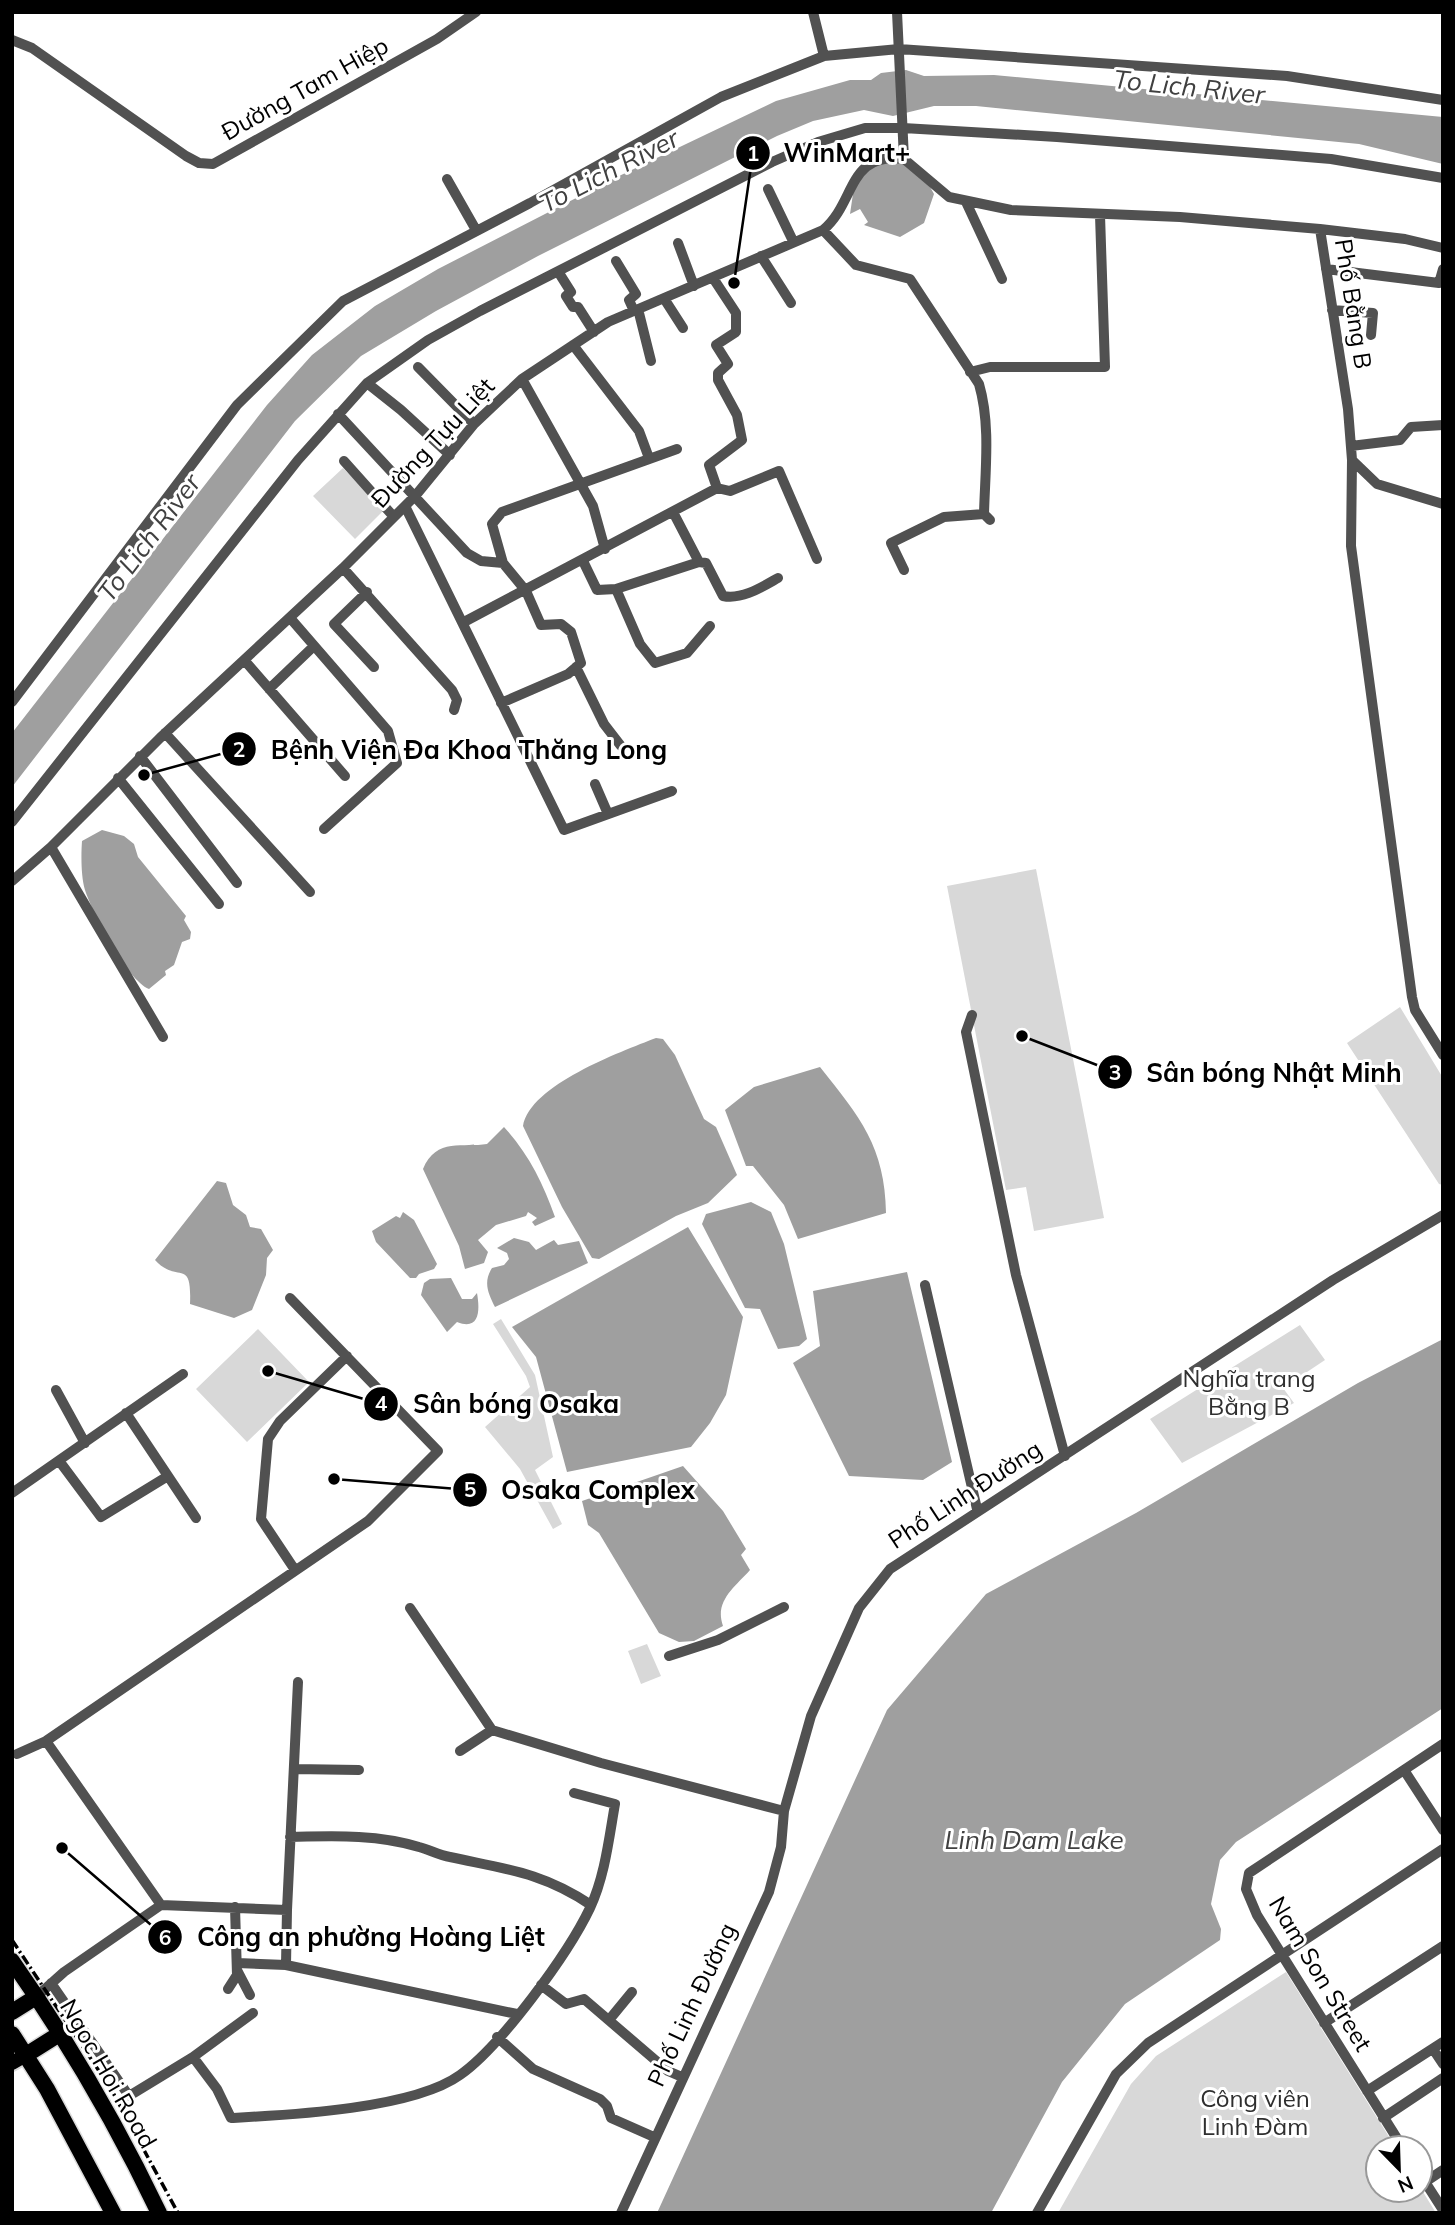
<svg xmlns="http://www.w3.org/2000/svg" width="1455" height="2225" viewBox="0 0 1455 2225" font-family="Mulish,sans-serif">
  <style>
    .green { fill: #d8d8d8 }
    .water { fill: #9f9f9f }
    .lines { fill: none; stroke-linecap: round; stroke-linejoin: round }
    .major-casing { stroke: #dbdbdb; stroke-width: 18 }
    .highway-casing { stroke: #dbdbdb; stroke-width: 19 }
    .minor { stroke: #515151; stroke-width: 10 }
    .major { stroke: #000; stroke-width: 14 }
    .highway { stroke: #000; stroke-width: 16 }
    .rail { stroke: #000; stroke-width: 3.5; stroke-dasharray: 10 3.5 2 3.5; stroke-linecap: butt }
    .labels { text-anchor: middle; stroke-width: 6; stroke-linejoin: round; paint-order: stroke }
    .street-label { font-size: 24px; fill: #000; stroke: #fff }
    .park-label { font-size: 24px; fill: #2f2f2f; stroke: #fff }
    .water-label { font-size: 26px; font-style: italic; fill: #404040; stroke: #fff }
    .leader { fill: none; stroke: #000; stroke-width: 2.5 }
    .callout-dot { fill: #000; stroke: #fff; stroke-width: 2.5 }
    .mark-label { font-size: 21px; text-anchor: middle; font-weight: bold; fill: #fff }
    .callout-label { font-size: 26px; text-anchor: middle; font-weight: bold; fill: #000; stroke: #fff; stroke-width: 6; stroke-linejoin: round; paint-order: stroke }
  </style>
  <rect width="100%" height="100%" fill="#fff"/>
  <path class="green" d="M343,468L384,510L355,539L313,496Z
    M1036,869L1104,1218L1034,1231L1026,1187L1006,1190L947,886Z
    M1400,1007L1443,1078V1185L1439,1184L1347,1043Z
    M501,1319L535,1375L553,1457L535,1470L562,1524L553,1529L520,1469L485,1427L530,1387L526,1376L493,1324Z
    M1300,1325L1325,1360L1283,1388L1294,1403L1182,1463L1150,1419Z
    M258,1329L309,1382L247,1442L196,1389Z
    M647,1644L661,1676L641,1684L628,1651Z
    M1286,1972L1396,2148H1378V2190H1420V2187L1436,2213H1058L1131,2084L1156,2056Z"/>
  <path class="water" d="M906,70L924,76L994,75L1443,117V164L1359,144L976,106H934L893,116L864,110L813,121L777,136L538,256L436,311L361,356L295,421L12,787V733L267,405L312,355L375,306L438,269L617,177L776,101L850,80H871L881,73Z
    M904,162L929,185L934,194L924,223L900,237L864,225L868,222L860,209L850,214L854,187L871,164Z
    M102,830L124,836L134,844L138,857L186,916L184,920L191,932L190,939L182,942L174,965L165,971L166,975L149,989C127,980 92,912 85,890C81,877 81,855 82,841Z
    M656,1038L663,1039L675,1055L704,1119L716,1127L737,1175L708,1203L676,1216L599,1259L592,1258L562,1207L523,1126C530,1085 620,1052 656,1038Z
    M820,1067C860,1117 885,1147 886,1213L798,1239L784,1205L753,1166H746L725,1110L754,1087Z
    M504,1127C528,1153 543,1183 555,1217L535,1226L532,1222L537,1218L528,1212L526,1216L496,1225L478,1240L488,1252L484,1263L465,1269L459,1246L423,1169C436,1137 464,1148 487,1144Z
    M217,1181L226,1183L233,1205L246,1215L250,1227L261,1229L273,1250L267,1258L266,1275L252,1310L234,1318L190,1304C192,1256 178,1285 155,1260Z
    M751,1202L771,1212L784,1244L807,1339L799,1346L778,1349L760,1309L745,1308L702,1224L706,1214Z
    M403,1212L414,1220L437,1264L434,1269L419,1274L416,1278H410L376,1242L372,1231L396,1216L400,1218Z
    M688,1227L743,1317L726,1395L710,1423L691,1447L567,1472L536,1357L512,1327Z
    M514,1238L529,1242L536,1250L554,1240L558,1245L579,1241L588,1263L495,1307C488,1293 483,1282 492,1268L504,1265L509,1259L507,1253L497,1248Z
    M907,1272L952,1462L923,1480L849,1476L793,1363L820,1346L813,1291Z
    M451,1278L462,1299H472L477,1293C480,1310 480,1331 457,1322L447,1332L421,1295L424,1283L430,1279Z
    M1443,1339V1708L1236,1842L1220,1860L1211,1904L1221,1929L1220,1940L1125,2004L1062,2082L991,2213H657L887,1710L986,1594L1136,1513L1358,1383Z
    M683,1466L723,1511L746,1549L741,1555L750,1570C735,1587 714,1601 723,1626L694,1641L679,1642L659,1633L599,1533L588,1525L582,1501Z"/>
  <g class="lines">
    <g class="major-casing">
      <path id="major" d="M12,2063L26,2055"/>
    </g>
    <g class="highway-casing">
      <path id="highway" d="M12,1961C68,2041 117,2125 159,2213
        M12,2012L36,1997
        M12,2034L47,2089L113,2213
        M26,2055L61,2033"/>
    </g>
    <path class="minor" d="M813,12L824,56
      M897,12L904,159
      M12,40L32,48L186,156L199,163L213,164L437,39L476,12
      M447,179L476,230
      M768,189L793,241
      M966,202L1002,279
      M1320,229L1348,409L1352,460L1351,546L1412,997L1415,1010L1443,1055
      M823,230L856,265L910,279L979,384C991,425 985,472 984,514
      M678,243L694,286
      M761,256L791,303
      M616,261L636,294L629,300L634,311
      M1326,269L1439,283L1443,269
      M559,273L571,292L566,296L573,307H578L594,332
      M713,278L736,313V332L716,345L728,364L718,373V380L737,415L742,440L709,465L717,488
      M665,300L683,328
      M638,309L651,361
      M1332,310L1373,313L1371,335
      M573,345L639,431L649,458
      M418,367L474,424
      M970,372L990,367H1105L1100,215
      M522,379L593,506L605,549
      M367,383L401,410L450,455
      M338,414L467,553L481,561L503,563L526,591L541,625L561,624L571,632L581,663L568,674L501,703
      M1351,446L1400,440L1411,427L1443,425
      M1352,460L1377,484L1443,504
      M344,461L394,517
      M405,506L564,830L672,791
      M673,512L699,562
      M583,561L597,590L616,589L699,562L706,563L723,596C742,600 762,587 778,578
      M503,563L492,524L502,512L677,449
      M343,568L452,690L457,700L454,710
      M904,570L891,543L944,517L984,514L990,520
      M616,589L640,644L655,663L687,653L710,626
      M367,592L334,624L374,667
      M291,619L388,731L397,763L324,829
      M464,622L717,488L730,491L779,471L817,559
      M245,661L345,776
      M576,667L604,724L621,746
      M269,689L314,646
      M12,702L237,405L343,301L530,203L721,97L824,56L899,49L1287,76L1443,100
      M165,733L310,892
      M140,756L237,883
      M118,778L219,904
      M595,784L608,814
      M12,822L298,460L367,383L428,340L480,311L772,162L818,142L865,128H903L1057,137L1331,159L1443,178
      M51,847L163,1037
      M12,881L51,847L160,738L343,568L416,495L474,424L522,379L608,322L823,230C856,203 847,151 904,159L949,197L1011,210L1180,217L1320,229L1405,239L1443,248
      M972,1015L966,1032L1016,1275L1065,1456
      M925,1285L977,1509
      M56,1390L85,1443
      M126,1413L196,1518
      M60,1462L101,1517L168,1476
      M12,1493L183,1374
      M295,1570L261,1519L268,1439L280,1421L347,1356
      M410,1608L492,1730L601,1763L784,1811
      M669,1656L718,1640L784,1607
      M46,1741L161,1905
      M460,1751L492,1730
      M17,1754L46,1741L368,1521L438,1451L290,1298
      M294,1769L359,1770
      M1404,1770L1443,1830
      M290,1837C333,1836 377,1834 419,1847C430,1850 439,1855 450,1857C505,1869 542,1872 591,1905
      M287,1910L298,1682
      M237,1963L286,1965L517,2014
      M237,1970L250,1995
      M51,1983L129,2096L193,2057L217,2089L231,2118C289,2115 413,2109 460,2075C501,2046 568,1954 590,1908C605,1876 609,1838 615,1804L574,1793
      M541,1985L566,2004L584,1999L668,2071L682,2077
      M228,1989L237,1975L235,1907
      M36,1997L64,1972L161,1905L287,1910L286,1965
      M609,2020L632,1992
      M1324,2023L1443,1946
      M497,2037L533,2069L600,2099L607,2106L611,2118L654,2137
      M1433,2049L1443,2064
      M193,2057L253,2013
      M1367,2091L1443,2042
      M1383,2118L1443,2078
      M1403,2148L1257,1915L1246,1889L1249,1873L1443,1744
      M1420,2174L1443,2210
      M1425,2182L1443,2170
      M621,2213L769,1892L781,1847L784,1811L811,1716L859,1608L890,1569L1333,1280L1443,1215
      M1037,2213L1116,2074L1148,2043L1443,1849"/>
    <use href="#major" class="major"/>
    <use href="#highway" class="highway"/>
    <path class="rail" d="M12,1940L111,2089L178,2213"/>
  </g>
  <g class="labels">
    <g class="street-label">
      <text transform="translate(305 89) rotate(-29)" y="8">Đường Tam Hiệp</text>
      <text transform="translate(1353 304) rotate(81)" y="8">Phố Bằng B</text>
      <text transform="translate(433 443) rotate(-47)" y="8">Đường Tựu Liệt</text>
      <text transform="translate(965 1495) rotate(-33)" y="8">Phố Linh Đường</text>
      <text transform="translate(1320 1974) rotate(59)" y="8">Nam Son Street</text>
      <text transform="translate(692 2005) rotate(-65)" y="8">Phố Linh Đường</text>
      <text transform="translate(108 2074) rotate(60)" y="8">Ngoc Hoi Road</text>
    </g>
    <g class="park-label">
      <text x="1249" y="1387">Nghĩa trang<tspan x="1249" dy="28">Bằng B</tspan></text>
      <text x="1255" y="2107">Công viên<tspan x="1255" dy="28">Linh Đàm</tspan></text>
    </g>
    <g class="water-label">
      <text transform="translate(1189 87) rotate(6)" y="9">To Lich River</text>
      <text transform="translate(609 171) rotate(-27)" y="9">To Lich River</text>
      <text transform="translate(149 538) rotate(-53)" y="9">To Lich River</text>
      <text x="1034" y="1849">Linh Dam Lake</text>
    </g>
  </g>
  <path class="leader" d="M734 283L753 153M144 775L239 749M1022 1036L1115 1072M268 1371L381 1404M334 1479L470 1490M62 1848L165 1937"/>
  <g class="callout-dot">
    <circle cx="734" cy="283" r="7"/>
    <circle cx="144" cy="775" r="7"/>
    <circle cx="1022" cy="1036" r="7"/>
    <circle cx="268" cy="1371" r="7"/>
    <circle cx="334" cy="1479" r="7"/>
    <circle cx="62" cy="1848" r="7"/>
    <circle cx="753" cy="153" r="18"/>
    <circle cx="239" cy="749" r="18"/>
    <circle cx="1115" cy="1072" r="18"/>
    <circle cx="381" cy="1404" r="18"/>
    <circle cx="470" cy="1490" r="18"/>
    <circle cx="165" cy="1937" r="18"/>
  </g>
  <g class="mark-label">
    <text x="753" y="161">1</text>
    <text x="239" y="757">2</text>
    <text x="1115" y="1080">3</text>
    <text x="381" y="1411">4</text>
    <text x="470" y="1497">5</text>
    <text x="165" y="1945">6</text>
  </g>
  <g class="callout-label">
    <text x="847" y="162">WinMart+</text>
    <text x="469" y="759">Bệnh Viện Đa Khoa Thăng Long</text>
    <text x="1274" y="1082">Sân bóng Nhật Minh</text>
    <text x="516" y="1413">Sân bóng Osaka</text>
    <text x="598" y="1499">Osaka Complex</text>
    <text x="371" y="1946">Công an phường Hoàng Liệt</text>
  </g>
  <rect width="1455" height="2225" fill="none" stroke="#000000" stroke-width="28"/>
  <g transform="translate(1399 2169) rotate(157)"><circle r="33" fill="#ffffff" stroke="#999999" stroke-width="2"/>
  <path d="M0-5L12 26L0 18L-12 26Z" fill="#000000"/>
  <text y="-10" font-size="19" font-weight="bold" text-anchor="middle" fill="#000000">N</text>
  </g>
</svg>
